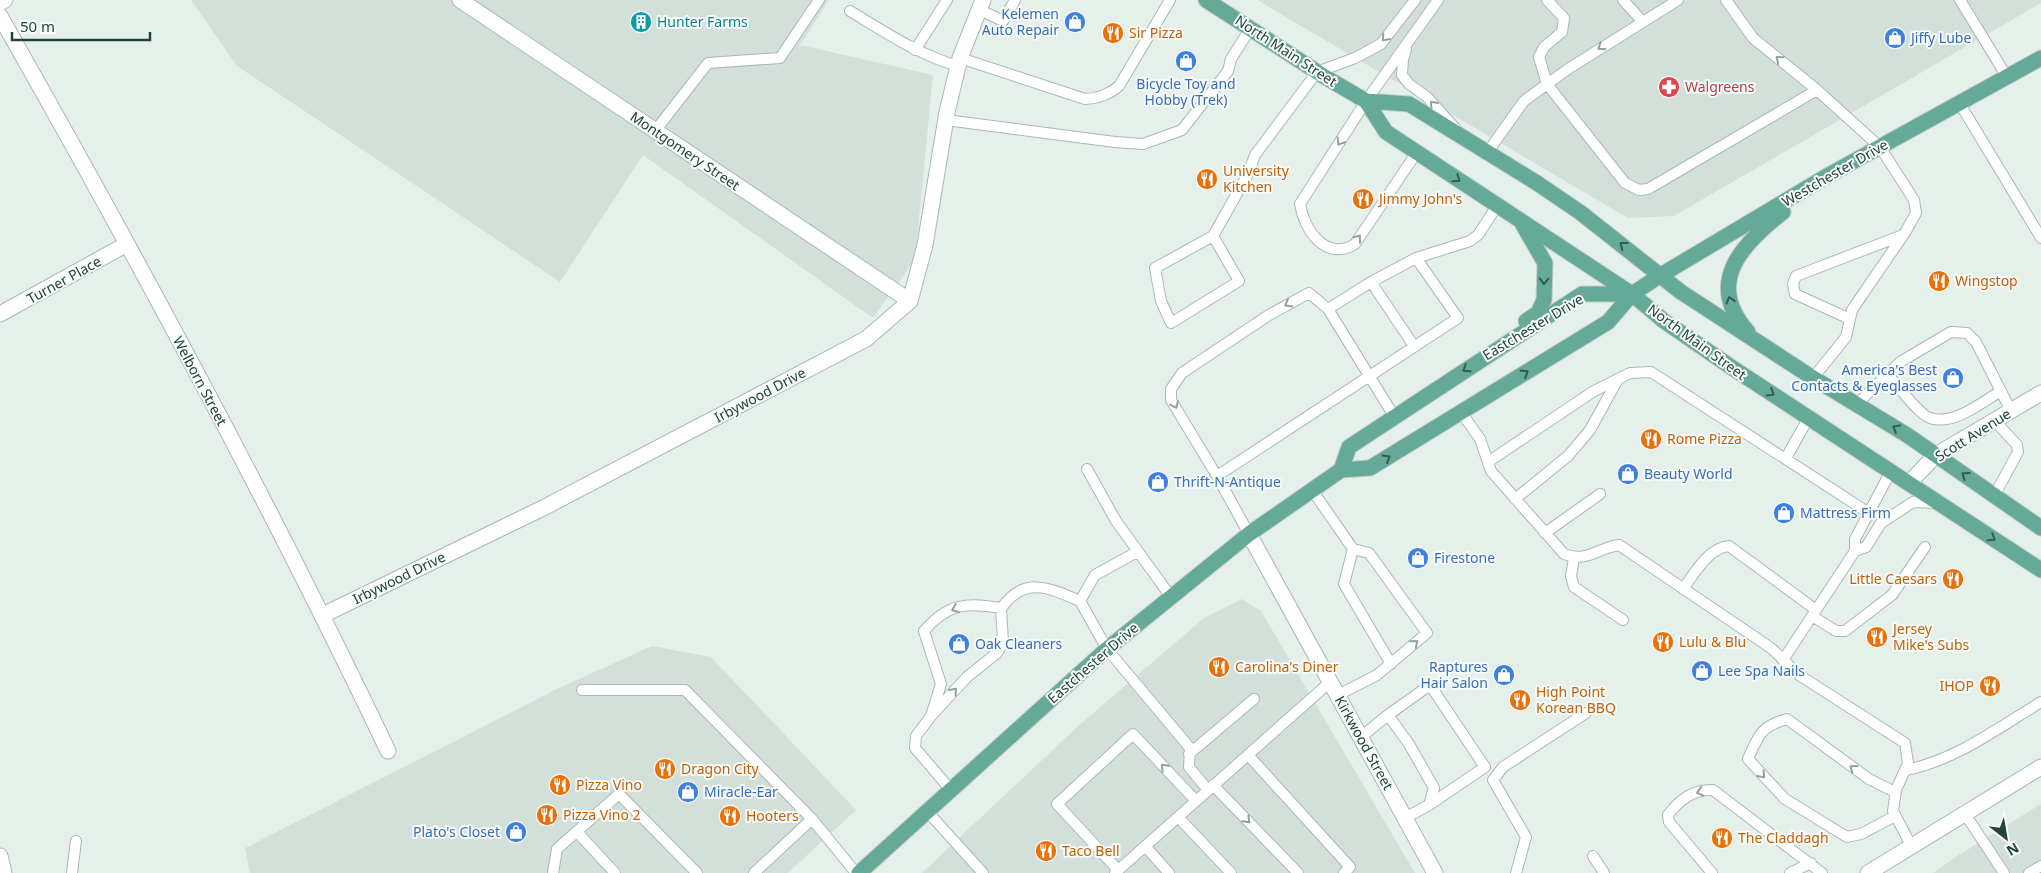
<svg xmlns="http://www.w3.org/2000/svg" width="2041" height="873" viewBox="0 0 2041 873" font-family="'Noto Sans',sans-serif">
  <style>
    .built { fill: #d3e0da }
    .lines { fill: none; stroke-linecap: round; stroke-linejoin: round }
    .service-casing { stroke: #a7b9b3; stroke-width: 12 }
    .minor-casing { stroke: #a7b9b3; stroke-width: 17 }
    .tertiary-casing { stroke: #a7b9b3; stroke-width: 17 }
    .primary-casing { stroke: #c1cbc8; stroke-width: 17 }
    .service { stroke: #fff; stroke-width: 10 }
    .minor { stroke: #fff; stroke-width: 15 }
    .tertiary { stroke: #fff; stroke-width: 15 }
    .primary { stroke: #65a998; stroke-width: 15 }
    .oneway { stroke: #90a29d }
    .oneway2 { stroke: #335d52 }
    .labels { text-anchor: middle; stroke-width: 4; stroke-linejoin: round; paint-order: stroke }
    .shop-label { font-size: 14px; fill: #366cbe; stroke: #f7fbf9; text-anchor: start }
    .culture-label { font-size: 14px; fill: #0d838f; stroke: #f7fbf9; text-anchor: start }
    .food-label { font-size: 14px; fill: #c56008; stroke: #f7fbf9; text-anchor: start }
    .street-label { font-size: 14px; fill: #22443b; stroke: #f7fbf9 }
    .health-label { font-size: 14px; fill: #be3a42; stroke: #f7fbf9; text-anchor: start }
  </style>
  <rect width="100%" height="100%" fill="#e5f0eb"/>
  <path class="built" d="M191,0H829L800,45L933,75L915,259L873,318L643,155L560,282L237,66Z
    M1257,0H2041V3L1674,216L1628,218Z
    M1242,599L1261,611L1415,873H922L1077,727L1204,618Z
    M652,646L711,657L856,810L788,873H250L245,848L561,687Z
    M2041,804V873H1933L1954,858Z"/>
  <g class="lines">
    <g class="service-casing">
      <path id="service" d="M1547,0L1564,18L1562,32L1544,47L1539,57L1547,84L1625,183L1639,190L1648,189L1817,90
        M1623,0L1642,21
        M1726,0L1753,38L1817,90L1880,147L1914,200L1916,213L1906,231L1852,310L1846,337L1813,378
        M1960,0L2007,77
        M978,9L1003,21L1015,0
        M850,11C885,32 919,55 958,66
        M1406,49L1403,59L1402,75L1409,84L1427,97L1455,128
        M915,50L947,0
        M960,58L1085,99C1099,98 1108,95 1119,86L1170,0
        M1960,104L2041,238
        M946,120L1115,142L1143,144L1182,130L1228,71L1231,59L1250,29
        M655,131L708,63L780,58L819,0
        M1417,152L1355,244C1326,262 1304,230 1300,204L1366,101L1438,0
        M1487,153L1524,101L1568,69L1678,0
        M1213,236L1155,268L1161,301L1171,323L1239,281L1213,236L1248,174L1255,155L1317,72L1355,58L1381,44L1415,0
        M1371,282L1414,346
        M1850,319L1795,294L1793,284L1796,276L1903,235
        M1887,374C1897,384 1918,414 1930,418C1954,426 1982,402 2001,391
        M1856,405L1900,362L1951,332L1967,333L1976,342L2011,411
        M1461,412L1480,439L1491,471L1564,554C1587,563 1597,548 1619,545L1771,648L1799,675L1905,743L1908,763L1896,790L1893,811L1912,847
        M1394,416L1328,309L1371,282L1416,258L1470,241L1478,235L1497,206
        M1786,458L1809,417
        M1488,462L1594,391L1630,373L1651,372L1869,513
        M1087,469L1116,521L1171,597
        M1217,476L1171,400V389L1182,373L1269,315L1309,293L1328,309
        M1312,490L1353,549L1369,553L1427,633L1377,675L1338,695
        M1994,496L2018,452L2017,445L1995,421
        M1515,499L1568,456L1590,430L1618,379
        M1545,533L1600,494
        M1249,534L1217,476L1458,318L1416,258
        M1353,549L1344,584L1391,664
        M1855,551V539L1891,471
        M1137,552L1095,575L1080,601L1107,649L1190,748L1189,767L1208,790
        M1574,558L1571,576L1574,587L1623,620
        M1683,589C1695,573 1708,548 1729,546L1816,610
        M1002,608C966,603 949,602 924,631L941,684L931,716L967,677L997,653L1003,642L1001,609C1023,576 1048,587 1080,601
        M1812,616L1836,631H1845L1892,595L1925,547
        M1783,660L1855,551L1866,547L1881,523L1913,502L1936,503
        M582,690H685L812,819L856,873
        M1388,715L1430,685L1485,767L1429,805
        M931,716L916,736L915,748L950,789
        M1361,737L1388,715L1409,744L1434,788L1429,805L1405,818
        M1189,754L1254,699
        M1249,756L1350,867L1344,873
        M1906,770C1956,760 1998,728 2041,702
        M1213,785L1298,873
        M926,810L983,873
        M1965,814L2004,873
        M1895,816L1861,834L1847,837L1785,799L1748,759C1758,736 1761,726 1787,719L1869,779L1895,792
        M1178,817L1231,873
        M577,832L615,873
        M1145,846L1169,873
        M1593,856L1604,873
        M1118,870L1057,804L1133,734L1196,801
        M72,873L76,841
        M553,873L557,849L619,794L697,873
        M754,873L812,819
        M1115,873L1330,682
        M1516,873L1526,837L1493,780L1503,767L1586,713
        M1712,873L1669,822L1668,815C1679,800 1694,789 1713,790L1822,873
        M1790,873L1811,863
        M2029,873L2041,866"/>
    </g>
    <g class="minor-casing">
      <path id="minor" d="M460,0L910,301
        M0,3L5,0
        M0,16C137,257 269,501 388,751
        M0,314L127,244
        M1909,483L1936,455L2041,393
        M1249,534L1435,873
        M323,615L545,507L866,339L910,301L925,245L947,112L960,58L983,0"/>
    </g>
    <g class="tertiary-casing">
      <path id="tertiary" d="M0,856L4,873
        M1868,873L2041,767"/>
    </g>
    <g class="primary-casing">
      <path id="primary" d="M1206,0L1325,77L1366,101L1409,104L1537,183L1581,213L1681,292L1813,378L1907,435L2041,528
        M1366,101L1386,132L1632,294L1664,321L1731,367L2041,570
        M1523,225L1545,263L1544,300L1538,313L1526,321
        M1748,332C1704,283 1742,244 1783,212
        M1341,470L1349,447L1582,294H1632
        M859,873L1107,649L1249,534L1341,470L1370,468L1608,322L1632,294L1661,275L1827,176L2041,58"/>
    </g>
    <use href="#service" class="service"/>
    <use href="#minor" class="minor"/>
    <use href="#tertiary" class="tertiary"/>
    <use href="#primary" class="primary"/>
  </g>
  <defs><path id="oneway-chevron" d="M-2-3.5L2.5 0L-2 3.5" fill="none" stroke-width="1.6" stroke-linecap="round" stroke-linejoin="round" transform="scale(1.25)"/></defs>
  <g class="oneway">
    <use href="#oneway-chevron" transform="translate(1385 38) rotate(131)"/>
    <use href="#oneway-chevron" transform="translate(1601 47) rotate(147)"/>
    <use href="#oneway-chevron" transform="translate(1779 59) rotate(-141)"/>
    <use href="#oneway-chevron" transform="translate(1433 104) rotate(-132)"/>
    <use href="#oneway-chevron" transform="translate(1340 142) rotate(123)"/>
    <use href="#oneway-chevron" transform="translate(1358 238) rotate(-53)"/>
    <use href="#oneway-chevron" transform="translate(1288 304) rotate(150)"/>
    <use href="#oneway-chevron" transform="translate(1175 405) rotate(64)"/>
    <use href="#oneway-chevron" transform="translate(955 609) rotate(158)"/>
    <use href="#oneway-chevron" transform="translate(1415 643) rotate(-40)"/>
    <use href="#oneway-chevron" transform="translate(954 691) rotate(-48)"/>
    <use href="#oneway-chevron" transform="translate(1164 767) rotate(-133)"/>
    <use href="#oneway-chevron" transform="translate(1853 768) rotate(-144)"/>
    <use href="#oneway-chevron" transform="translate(1762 775) rotate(48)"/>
    <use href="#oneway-chevron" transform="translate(1700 792) rotate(165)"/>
    <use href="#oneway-chevron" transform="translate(1247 820) rotate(46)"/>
  </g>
  <g class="oneway2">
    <use href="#oneway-chevron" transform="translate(1457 179) rotate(34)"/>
    <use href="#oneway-chevron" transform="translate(1623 245) rotate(-142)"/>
    <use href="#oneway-chevron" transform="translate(1544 281) rotate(91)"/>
    <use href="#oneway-chevron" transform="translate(1730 300) rotate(-107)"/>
    <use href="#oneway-chevron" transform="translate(1466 369) rotate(147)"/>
    <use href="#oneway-chevron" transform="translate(1525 373) rotate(-32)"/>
    <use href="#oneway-chevron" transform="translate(1771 393) rotate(32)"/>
    <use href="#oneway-chevron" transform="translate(1896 428) rotate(-149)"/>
    <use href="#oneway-chevron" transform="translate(1387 458) rotate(-31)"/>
    <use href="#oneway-chevron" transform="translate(1965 475) rotate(-144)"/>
    <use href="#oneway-chevron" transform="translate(1992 538) rotate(33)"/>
  </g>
  <defs>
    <g id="building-disc" transform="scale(1.125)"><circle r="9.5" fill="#0f9aa8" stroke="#f7fbf9"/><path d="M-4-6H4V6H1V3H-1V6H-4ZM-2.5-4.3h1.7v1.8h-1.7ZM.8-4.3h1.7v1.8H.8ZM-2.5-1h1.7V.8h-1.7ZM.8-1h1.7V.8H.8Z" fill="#fff"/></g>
    <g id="shop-disc" transform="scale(1.125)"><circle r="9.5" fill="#3f7fe0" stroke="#f7fbf9"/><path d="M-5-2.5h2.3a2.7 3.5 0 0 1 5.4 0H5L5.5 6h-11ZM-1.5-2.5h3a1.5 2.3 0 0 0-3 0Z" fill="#fff"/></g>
    <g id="restaurant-disc" transform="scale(1.125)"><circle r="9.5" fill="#e8710a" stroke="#f7fbf9"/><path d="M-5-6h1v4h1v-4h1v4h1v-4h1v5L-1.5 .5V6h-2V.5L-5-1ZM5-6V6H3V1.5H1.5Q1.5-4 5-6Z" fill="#fff"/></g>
    <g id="pharmacy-disc" transform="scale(1.125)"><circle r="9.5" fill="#e0444e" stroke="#f7fbf9"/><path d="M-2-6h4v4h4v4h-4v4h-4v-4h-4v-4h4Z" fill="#fff"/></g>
  </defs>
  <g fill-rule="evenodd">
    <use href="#building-disc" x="641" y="22"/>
    <use href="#shop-disc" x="1075" y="22"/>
    <use href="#restaurant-disc" x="1113" y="33"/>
    <use href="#shop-disc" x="1895" y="38"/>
    <use href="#shop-disc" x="1186" y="61"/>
    <use href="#pharmacy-disc" x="1669" y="87"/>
    <use href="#restaurant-disc" x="1207" y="179"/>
    <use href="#restaurant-disc" x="1363" y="199"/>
    <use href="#restaurant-disc" x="1939" y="281"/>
    <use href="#shop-disc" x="1953" y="378"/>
    <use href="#restaurant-disc" x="1651" y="439"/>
    <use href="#shop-disc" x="1628" y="474"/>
    <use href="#shop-disc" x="1158" y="482"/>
    <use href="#shop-disc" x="1784" y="513"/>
    <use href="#shop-disc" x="1418" y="558"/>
    <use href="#restaurant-disc" x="1953" y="579"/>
    <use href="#restaurant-disc" x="1877" y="637"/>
    <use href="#restaurant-disc" x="1663" y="642"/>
    <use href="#shop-disc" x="959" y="644"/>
    <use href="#restaurant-disc" x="1219" y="667"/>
    <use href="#shop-disc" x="1702" y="671"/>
    <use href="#shop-disc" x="1504" y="675"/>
    <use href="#restaurant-disc" x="1990" y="686"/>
    <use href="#restaurant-disc" x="1520" y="700"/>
    <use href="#restaurant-disc" x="665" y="769"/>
    <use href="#restaurant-disc" x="560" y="785"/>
    <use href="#shop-disc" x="688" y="792"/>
    <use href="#restaurant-disc" x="547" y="815"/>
    <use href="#restaurant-disc" x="730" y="816"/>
    <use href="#shop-disc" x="516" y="832"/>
    <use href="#restaurant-disc" x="1722" y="838"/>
    <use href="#restaurant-disc" x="1046" y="851"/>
  </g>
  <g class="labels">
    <g class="shop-label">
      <text x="1059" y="19" text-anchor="end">Kelemen<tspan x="1059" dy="16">Auto Repair</tspan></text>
      <text x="1911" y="43">Jiffy Lube</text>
      <text x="1186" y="89" text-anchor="middle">Bicycle Toy and<tspan x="1186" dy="16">Hobby (Trek)</tspan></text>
      <text x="1937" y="375" text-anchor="end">America's Best<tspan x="1937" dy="16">Contacts &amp; Eyeglasses</tspan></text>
      <text x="1644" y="479">Beauty World</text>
      <text x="1174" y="487">Thrift-N-Antique</text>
      <text x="1800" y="518">Mattress Firm</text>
      <text x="1434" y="563">Firestone</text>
      <text x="975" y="649">Oak Cleaners</text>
      <text x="1488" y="672" text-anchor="end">Raptures<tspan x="1488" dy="16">Hair Salon</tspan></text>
      <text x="1718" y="676">Lee Spa Nails</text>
      <text x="704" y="797">Miracle-Ear</text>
      <text x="500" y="837" text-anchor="end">Plato's Closet</text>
    </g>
    <g class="culture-label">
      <text x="657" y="27">Hunter Farms</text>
    </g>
    <g class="food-label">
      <text x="1129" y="38">Sir Pizza</text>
      <text x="1223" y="176">University<tspan x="1223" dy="16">Kitchen</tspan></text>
      <text x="1379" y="204">Jimmy John's</text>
      <text x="1955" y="286">Wingstop</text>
      <text x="1667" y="444">Rome Pizza</text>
      <text x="1937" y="584" text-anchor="end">Little Caesars</text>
      <text x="1893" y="634">Jersey<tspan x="1893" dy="16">Mike's Subs</tspan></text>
      <text x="1679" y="647">Lulu &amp; Blu</text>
      <text x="1235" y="672">Carolina's Diner</text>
      <text x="1974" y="691" text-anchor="end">IHOP</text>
      <text x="1536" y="697">High Point<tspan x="1536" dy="16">Korean BBQ</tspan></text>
      <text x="681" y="774">Dragon City</text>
      <text x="576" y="790">Pizza Vino</text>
      <text x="563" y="820">Pizza Vino 2</text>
      <text x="746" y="821">Hooters</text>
      <text x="1738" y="843">The Claddagh</text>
      <text x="1062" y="856">Taco Bell</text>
    </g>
    <g class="street-label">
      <text transform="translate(1286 51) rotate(33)" y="5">North Main Street</text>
      <text transform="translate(685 151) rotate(34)" y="5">Montgomery Street</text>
      <text transform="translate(1835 173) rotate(-30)" y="5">Westchester Drive</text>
      <text transform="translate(64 280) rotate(-29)" y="5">Turner Place</text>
      <text transform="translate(1533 327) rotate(-31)" y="5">Eastchester Drive</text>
      <text transform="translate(1697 342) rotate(36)" y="5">North Main Street</text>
      <text transform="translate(200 381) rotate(62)" y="5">Welborn Street</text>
      <text transform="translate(760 395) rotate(-28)" y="5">Irbywood Drive</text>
      <text transform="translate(1973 435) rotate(-32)" y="5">Scott Avenue</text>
      <text transform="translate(399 578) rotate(-26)" y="5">Irbywood Drive</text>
      <text transform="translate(1093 663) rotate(-41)" y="5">Eastchester Drive</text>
      <text transform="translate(1364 743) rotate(61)" y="5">Kirkwood Street</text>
    </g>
    <g class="health-label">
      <text x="1685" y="92">Walgreens</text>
    </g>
  </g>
  <g transform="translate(2006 838) rotate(149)" stroke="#f7fbf9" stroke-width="4" paint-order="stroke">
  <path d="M0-4L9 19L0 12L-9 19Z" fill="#22443b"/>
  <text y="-8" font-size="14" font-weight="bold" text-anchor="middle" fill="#22443b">N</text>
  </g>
  <path d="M12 32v8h138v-8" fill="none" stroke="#22443b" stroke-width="2.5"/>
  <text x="20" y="32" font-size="15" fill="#22443b" stroke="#f7fbf9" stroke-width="4" paint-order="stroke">50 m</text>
</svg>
